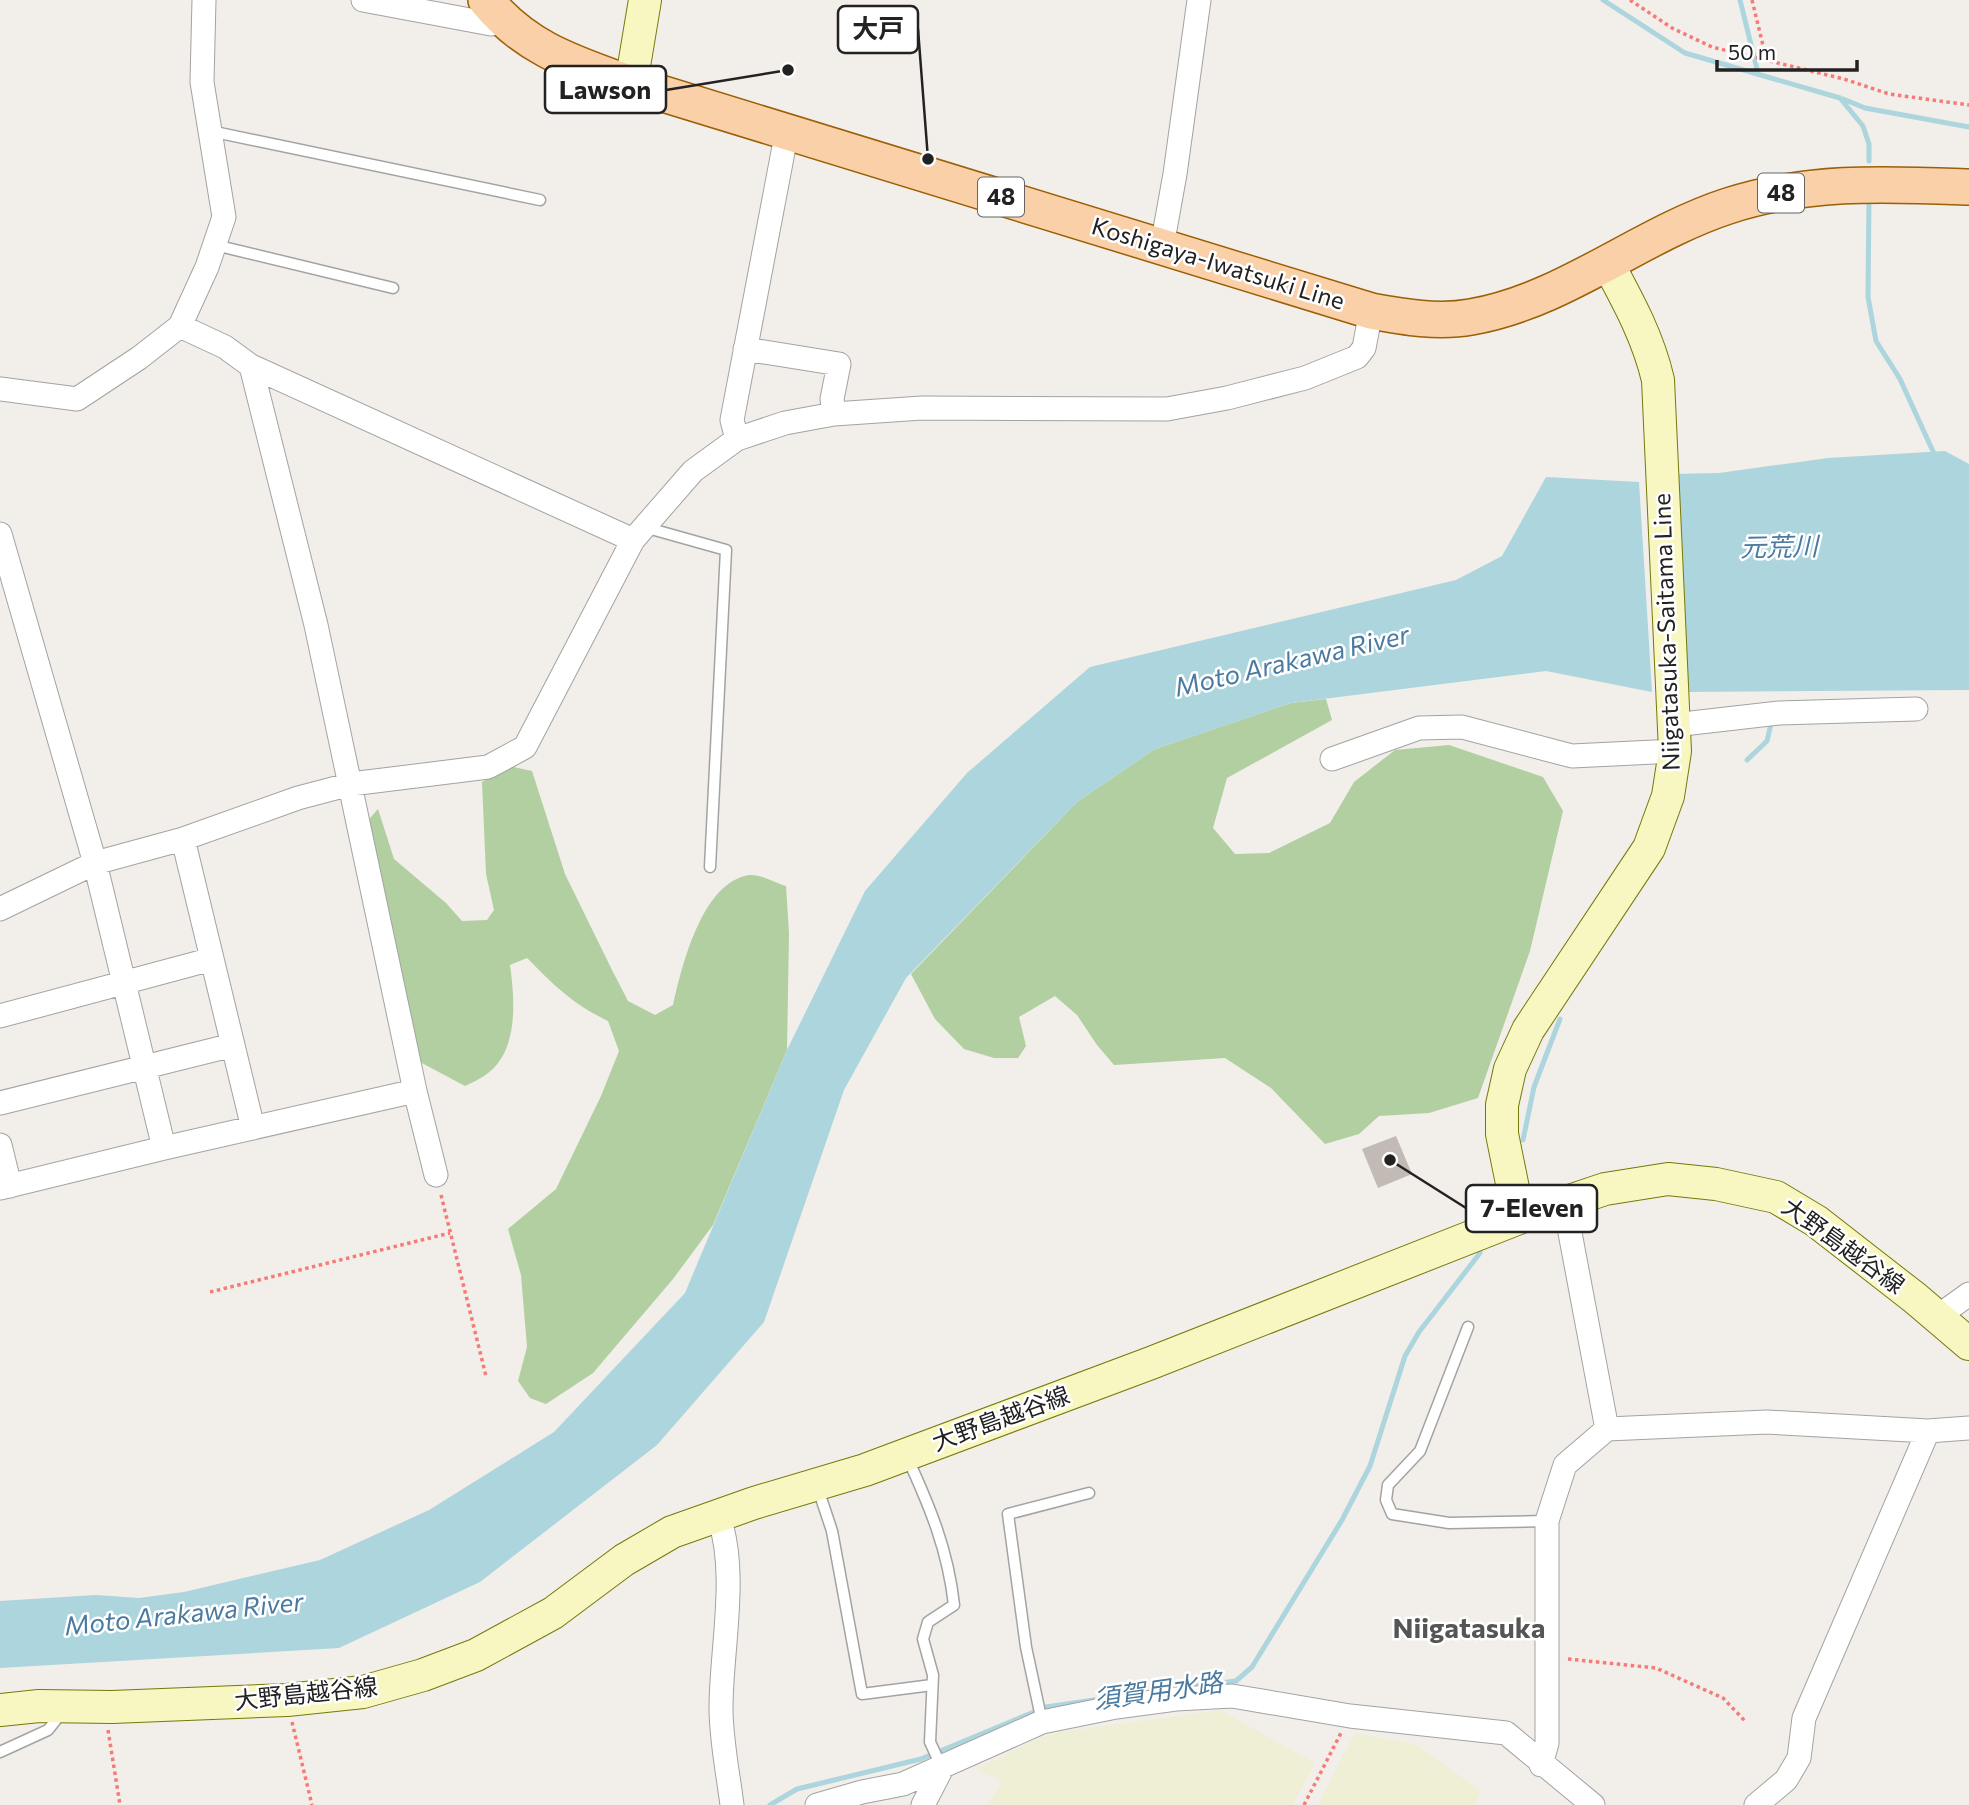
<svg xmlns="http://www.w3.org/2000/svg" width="1969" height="1805" viewBox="0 0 1969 1805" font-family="Commissioner,'Noto Sans JP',sans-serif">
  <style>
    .farmland { fill: #efefd6 }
    .forest { fill: #b1cfa0 }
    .water { fill: #acd5dd }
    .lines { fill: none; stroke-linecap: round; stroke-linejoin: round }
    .stream { stroke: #acd5dd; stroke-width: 5 }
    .building { fill: #c2bab5 }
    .lane-casing { stroke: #a3a3a3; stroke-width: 13 }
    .street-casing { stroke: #a3a3a3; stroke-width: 25 }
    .secondary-casing { stroke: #747909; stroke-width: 34 }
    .primary-casing { stroke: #9b5f05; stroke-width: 38 }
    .path { stroke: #f67b76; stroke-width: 3.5; stroke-dasharray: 3.5 3.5; stroke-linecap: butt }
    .lane { stroke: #fff; stroke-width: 10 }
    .street { stroke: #fff; stroke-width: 23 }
    .secondary { stroke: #f8f7c1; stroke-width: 32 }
    .primary { stroke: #f9d0a7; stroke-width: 35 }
    .labels { text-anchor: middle; stroke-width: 5; stroke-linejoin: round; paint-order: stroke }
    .shield { fill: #fff; stroke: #646464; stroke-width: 2 }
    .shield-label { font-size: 23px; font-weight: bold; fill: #222 }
    .street-label { font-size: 24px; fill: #222; stroke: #fff }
    .water-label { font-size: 26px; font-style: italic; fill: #4a7aa0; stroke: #fff }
    .quarter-label { font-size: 28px; font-weight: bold; fill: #555; stroke: #fff }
    .leader { fill: none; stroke: #222; stroke-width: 2.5 }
    .callout-dot { fill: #222; stroke: #fff; stroke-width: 2.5 }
    .callout { fill: #fff; stroke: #222; stroke-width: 2.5 }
    .callout-label { font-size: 26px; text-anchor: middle; font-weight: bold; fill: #222 }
  </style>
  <rect width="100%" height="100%" fill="#f2eee9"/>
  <path class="farmland" d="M1220,1710L1315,1763L1293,1805H988L1002,1781L976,1769L1048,1734Z
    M1355,1733L1415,1744L1481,1791L1475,1805H1318Z"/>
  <path class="forest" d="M1326,699L1332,720L1227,778L1213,828L1235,854L1269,853L1330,823L1354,782L1395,750L1449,745L1543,777L1563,811L1530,951L1478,1098L1429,1113L1379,1116L1359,1134L1325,1144L1271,1088L1225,1058L1114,1065L1097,1045L1077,1015L1055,996L1019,1017L1026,1046L1018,1058H994L964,1049L935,1019L911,974L1077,802L1155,749L1291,703Z
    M509,766L532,771L565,874L612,970L628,1001L655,1015L673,1005C682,966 702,881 750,875C760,874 776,883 786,886L789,933L787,1050L713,1225L673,1279L593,1373L546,1404L530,1398L518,1381L527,1347L521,1275L508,1229L556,1189L601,1096L619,1051L608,1021C571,1003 555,986 527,958L510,965C515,1001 519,1054 484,1076C478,1080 471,1083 465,1086L420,1062L365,824L378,809L394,859L446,903L462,921L487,920L494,910L486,874L482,782Z"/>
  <path class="water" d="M1945,451L1969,464V690L1685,692L1671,474L1719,473L1828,458Z
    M1546,477L1639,482L1652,692L1546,671L1291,703L1155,749L1077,802L906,978L844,1090L764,1322L657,1445L480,1582L339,1648L0,1668V1601L96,1595L139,1598L184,1592L320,1560L429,1510L554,1432L685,1293L787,1050L865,891L967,773L1090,667L1456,580L1502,556Z"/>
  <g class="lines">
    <path class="stream" d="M1603,0L1685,53L1840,98L1863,126L1869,144V161
      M1740,0L1758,73
      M1843,99L1865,108L1969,127
      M1869,196L1868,297L1876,341L1900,379L1936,458
      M1747,760L1767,741L1771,724
      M1523,1140L1534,1087L1560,1019
      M1177,1688L1236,1681L1252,1667L1342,1520L1370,1466L1405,1356L1419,1332L1480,1253
      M770,1805L797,1789L921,1759L1046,1707L1101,1699"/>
  </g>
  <path class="building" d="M1396,1136L1412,1174L1378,1188L1362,1149Z"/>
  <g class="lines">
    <g class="lane-casing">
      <path id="lane" d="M210,131L540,200
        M215,245L393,288
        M644,527L726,550L710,867
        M1468,1327L1420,1451L1388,1485L1386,1500L1392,1514L1449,1523L1547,1521
        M907,1457C930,1507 948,1550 954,1605L928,1622L923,1639L933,1675L930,1742L942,1768
        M818,1489L832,1531L862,1694L932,1685
        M1042,1722L1026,1647L1008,1514L1089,1493
        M0,1752L48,1730L63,1711"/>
    </g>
    <g class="street-casing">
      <path id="street" d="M363,0L491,24L503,21
        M1162,246L1175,174L1199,0
        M180,326L225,347L251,366L633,540
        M745,349L839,364L832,399L834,414
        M251,366L316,625L415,1091L436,1175
        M0,389L77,399L139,358L180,326L207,267L224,217L202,82L204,0
        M737,439L732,420L787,131
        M0,534L95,863L164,1148
        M1674,725L1779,713L1916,709
        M1332,759L1419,728L1462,727L1572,756L1675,751
        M183,839L253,1128
        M0,909L95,863L183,839L298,798L351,784L488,767L525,747L633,540L693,471L737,439L785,423L834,414L922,408L1167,409L1227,398L1305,378L1357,357L1364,348L1371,311
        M0,1016L212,959
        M0,1103L233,1045
        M0,1145L10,1186
        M0,1188L164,1148L415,1091
        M1564,1201L1607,1429
        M1937,1317L1969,1294
        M718,1515C739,1571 721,1649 721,1708C721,1740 728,1773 732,1805
        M1541,1765L1547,1743V1521L1565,1465L1607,1429L1767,1422L1928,1431L1969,1428
        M817,1805L862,1792L903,1784L1042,1722L1116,1707L1176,1699L1232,1696L1350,1716L1506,1733L1593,1805
        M923,1805L942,1768
        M1756,1805L1786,1780L1799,1758L1804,1718L1928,1431"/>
    </g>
    <g class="secondary-casing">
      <path id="secondary" d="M631,84L645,0
        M1519,1218L1502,1134V1105L1510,1069L1528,1030L1649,848L1668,796L1675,751L1658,380C1648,337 1628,301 1607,262
        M0,1710L39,1706L112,1707L287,1700L363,1692L423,1675L476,1655L553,1613L624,1560L672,1532L754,1503L865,1470L1151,1363L1519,1218L1605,1189L1668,1179L1716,1184L1776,1197L1816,1221L1915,1298L1969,1344"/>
    </g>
    <g class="primary-casing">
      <path id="primary" d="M486,0C526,49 573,63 631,84L1371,311C1404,317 1438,323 1471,317C1564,301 1639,235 1728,206C1807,180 1887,184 1969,187"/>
    </g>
    <path class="path" d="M1630,0L1672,28L1712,47L1844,79L1889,94L1969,105
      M1752,0L1767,62
      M441,1195L486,1376
      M210,1292L450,1233
      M1568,1659L1656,1668L1723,1698L1745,1721
      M292,1722L312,1805
      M108,1730L120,1805
      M1304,1805L1341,1733"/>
    <use href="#lane" class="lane"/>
    <use href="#street" class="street"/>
    <use href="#secondary" class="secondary"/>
    <use href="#primary" class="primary"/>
  </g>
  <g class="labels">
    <g class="shield">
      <rect x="1758" y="173.5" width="46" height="39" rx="5"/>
      <rect x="978" y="177.5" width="46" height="39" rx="5"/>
    </g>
    <g class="shield-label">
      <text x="1781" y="201">48</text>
      <text x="1001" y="205">48</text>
    </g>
    <g class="street-label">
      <text transform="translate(1218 264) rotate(17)" y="8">Koshigaya-Iwatsuki Line</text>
      <text transform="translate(1667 632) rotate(-92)" y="8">Niigatasuka-Saitama Line</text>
      <text transform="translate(1843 1246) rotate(36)" y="8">大野島越谷線</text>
      <text transform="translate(1001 1419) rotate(-20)" y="8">大野島越谷線</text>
      <text transform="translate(306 1694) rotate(-6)" y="8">大野島越谷線</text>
    </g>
    <g class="water-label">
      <text transform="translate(1779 547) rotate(-1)" y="9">元荒川</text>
      <text transform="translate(1292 661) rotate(-13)" y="9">Moto Arakawa River</text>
      <text transform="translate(184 1614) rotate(-6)" y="9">Moto Arakawa River</text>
      <text transform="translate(1158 1691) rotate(-8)" y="9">須賀用水路</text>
    </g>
    <g class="quarter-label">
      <text x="1469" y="1638">Niigatasuka</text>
    </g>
  </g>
  <path class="leader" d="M928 159L918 29M788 70L666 90M1390 1160L1466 1208"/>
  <g class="callout-dot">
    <circle cx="928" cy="159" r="7"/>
    <circle cx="788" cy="70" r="7"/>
    <circle cx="1390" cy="1160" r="7"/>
  </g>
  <g class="callout">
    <rect x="838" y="6" width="80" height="47" rx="7"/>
    <rect x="545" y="66" width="121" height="47" rx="7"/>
    <rect x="1466" y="1185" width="131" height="47" rx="7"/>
  </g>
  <g class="callout-label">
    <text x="878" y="38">大戸</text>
    <text x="605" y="99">Lawson</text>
    <text x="1532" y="1217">7-Eleven</text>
  </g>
  <path d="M1717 60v10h140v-10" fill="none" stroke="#222222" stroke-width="3.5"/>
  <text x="1728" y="60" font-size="21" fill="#222222" stroke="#ffffff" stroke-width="5" paint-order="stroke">50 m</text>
</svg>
